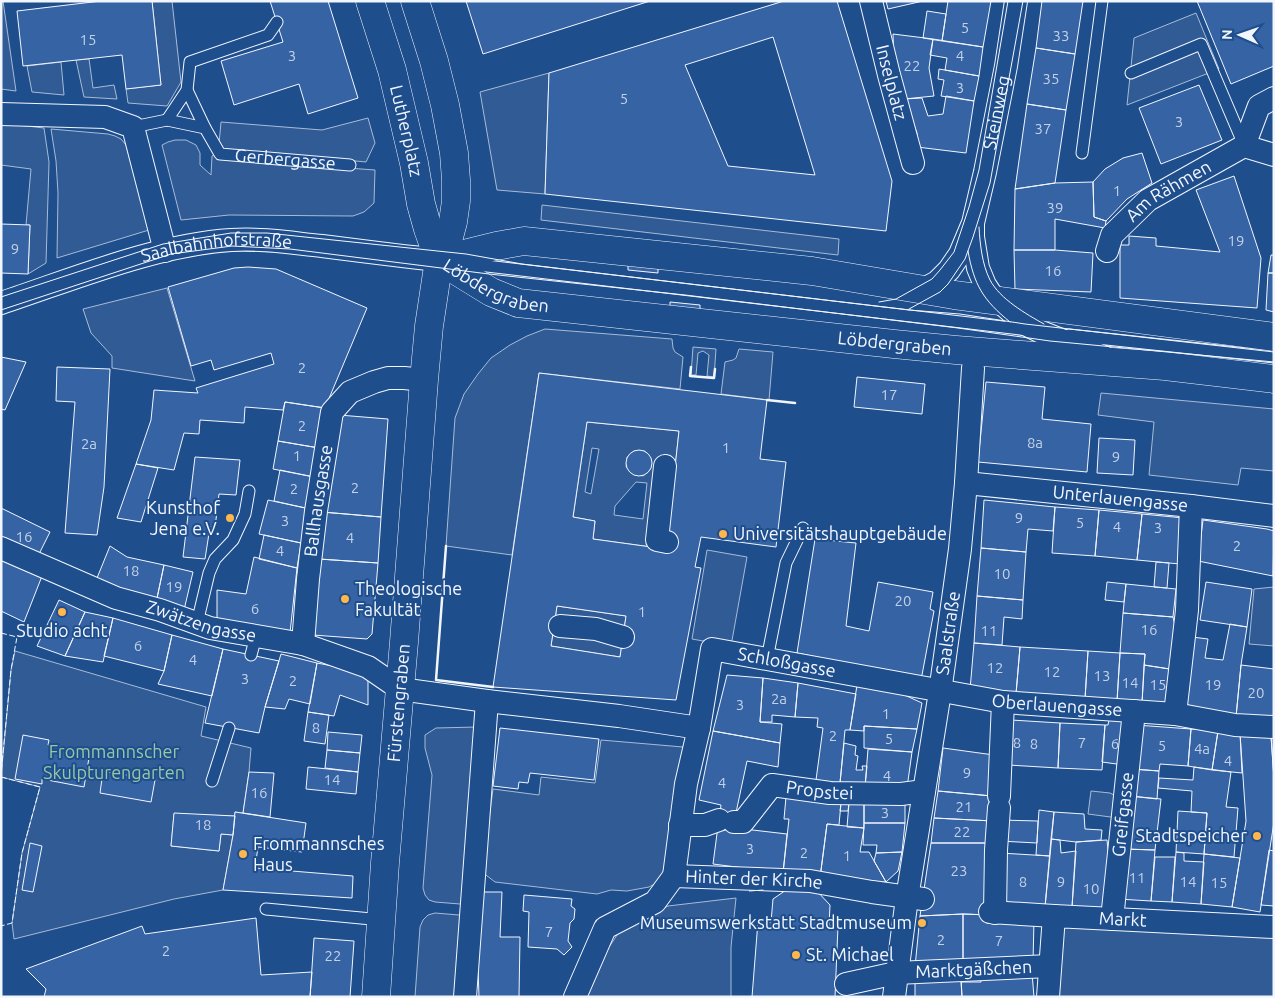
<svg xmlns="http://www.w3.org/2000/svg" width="1275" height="998" viewBox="0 0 1275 998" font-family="Ubuntu,sans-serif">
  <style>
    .built { fill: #305b95; stroke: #a8bbd7; fill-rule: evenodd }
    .building { fill: #3563a3; stroke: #f2f6ff; fill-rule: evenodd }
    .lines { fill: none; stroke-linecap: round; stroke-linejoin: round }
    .lane-casing { stroke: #f2f6ff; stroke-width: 13 }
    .street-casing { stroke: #f2f6ff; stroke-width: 24 }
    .secondary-casing { stroke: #f2f6ff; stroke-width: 29 }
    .primary-casing { stroke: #f2f6ff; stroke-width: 29 }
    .lane { stroke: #1f4e8c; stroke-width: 11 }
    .street { stroke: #1f4e8c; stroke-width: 22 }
    .secondary { stroke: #1f4e8c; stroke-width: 28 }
    .primary { stroke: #1f4e8c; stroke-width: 28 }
    .tram { stroke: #f2f6ff; stroke-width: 1 }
    .fence { stroke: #f2f6ff; stroke-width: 1; stroke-dasharray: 6 2.5; stroke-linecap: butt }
    .wall { stroke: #f2f6ff; stroke-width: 2.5 }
    .poi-dot { fill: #ffb74d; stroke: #1f4e8c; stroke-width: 2 }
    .labels { text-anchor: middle; stroke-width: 4; stroke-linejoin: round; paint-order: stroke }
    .number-label { font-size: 15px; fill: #c3d1e8 }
    .street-label { font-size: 18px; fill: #f2f6ff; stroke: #1f4e8c }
    .poi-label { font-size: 18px; fill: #f2f6ff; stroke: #1f4e8c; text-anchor: start }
    .park-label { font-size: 18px; fill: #97c8a6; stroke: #1f4e8c }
  </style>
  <rect width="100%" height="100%" fill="#1f4e8c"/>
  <path class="built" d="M1,1H3L16,91L1,89Z
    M152,1H172L181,82L167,106L128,103L126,89L161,85Z
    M1196,13L1219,69L1127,105L1134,38Z
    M89,59L93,88L114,85L117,99L84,97L76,60Z
    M61,62L64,95L32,92L27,66Z
    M549,73L545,194L497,190L480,92Z
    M368,118L375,143L366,162L335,159L334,167L375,170L374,203L364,212L353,216L229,215L181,220L162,145L168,142L175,140H186L196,145L200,153V165L211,175L212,156L223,148L219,144L221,122L322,130Z
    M1,123L44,128L49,162L46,263L28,274L30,225H26L31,169L1,165Z
    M51,129L108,134L115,136L121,139L126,145L149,230L57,258L58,193L56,161Z
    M542,205L839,239L838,255L541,220Z
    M167,288L195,381L112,368V356L91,333L83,309Z
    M545,329L672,339L673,348L675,352L683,357L680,389L539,373L512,555L446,546L455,418L464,394L478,374L491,358L510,345L527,336Z
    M693,347L716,349L714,377L707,376L709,355L703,351L698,353L696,375H691Z
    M739,349L773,352L769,400L721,394L725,362L733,360L736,358Z
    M1101,393L1274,409V471L1241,468L1238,485L1149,475L1154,422L1098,415Z
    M587,422L679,431L666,549L593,539L595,521L573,517ZM592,448L599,449L591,494L585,492ZM634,451H645L651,459L650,470L643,476L633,474L626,467L627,457ZM636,482L647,483L643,519L614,515L615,506Z
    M707,550L747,557L731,646L692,639Z
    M1274,587V646L1249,644L1254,589Z
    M557,606L626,616L620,657L551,646Z
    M15,651L206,707L201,736L251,748L249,772L243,813L235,812V816L174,814L171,846L219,851L221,834L233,835L223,890L174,899L14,939L12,923L22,853L40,787L1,777L11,670Z
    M477,727L463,902L460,904L435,902L429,900L425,895L423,888L432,775L425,748V735L436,728Z
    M601,740L683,747L666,878L649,887L627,891L611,890L597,894L495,882L482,872L493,789L539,795L541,777L595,783Z
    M1091,791L1110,793L1120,798L1118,818L1088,814Z
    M736,898L731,947V997H583L588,979L621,929L668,906Z
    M1050,911L1274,922V997H1044Z
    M435,913L459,915L463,919L461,997H415L420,927L423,920L428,915Z"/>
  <path class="building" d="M101,1H152L161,85L126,89L122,55L23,66L17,11Z
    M270,1H328L358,98L308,114L299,84L234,105L221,61L283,42Z
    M466,1H650L483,54Z
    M784,1H837L892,181L886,231L545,194L549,73ZM773,37L815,175L728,166L685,65Z
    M886,1H923L888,9Z
    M948,1H991L983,47L942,41Z
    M1083,1L1075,54L1036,48L1042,1Z
    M1197,1H1274V66L1231,84Z
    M927,11L946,14L942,41L923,38Z
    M893,34L933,39L929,68L934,96L904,99L894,64Z
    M933,39L983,47L979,76L945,70L947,58L930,55Z
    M1036,48L1075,54L1066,110L1027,104Z
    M939,69L979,76L974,101L941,96L944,80L938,79Z
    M1199,85L1222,140L1161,164L1139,108Z
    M946,96L974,101L966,153L917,147V133L904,99L922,98L928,116L943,114Z
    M1027,104L1066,110L1055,183L1015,189Z
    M1142,153L1152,183L1127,199L1106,221L1094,217L1093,182L1105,169L1123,158Z
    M1234,176L1261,258L1257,308L1120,298V245H1129V236L1156,238V246L1220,252L1196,190Z
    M1093,182L1094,217L1106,221L1105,228L1055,219V250H1014L1015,189L1055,183Z
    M1,224L30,225L28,274L1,273Z
    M1014,250H1055L1093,253L1091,292L1015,289Z
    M1271,255H1274V273H1268Z
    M628,265L658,268V273L628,270Z
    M248,267L276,269L367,308L325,408L285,402L283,410L245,407L244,423L200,420L199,434L184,433L174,470L136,464L151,420L154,390L198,393L196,388L274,364L271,353L214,370L211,360L191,366L168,287L234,268Z
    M1268,273H1274V312L1266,310Z
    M670,302L700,305V310L670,307Z
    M1,357L26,362L5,410L1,409Z
    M57,367L110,369L104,487L97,535L65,533L75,402L56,401Z
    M539,373L767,400L760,459L786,462L776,547L701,537L695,567L701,568L676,700L493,687ZM587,422L679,431L666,549L593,539L595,521L573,517ZM557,606L626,616L620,657L551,646Z
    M857,377L925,384L922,414L854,407Z
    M986,382L1045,387L1042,419L1091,424L1087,472L978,462Z
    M285,402L325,408L319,448L278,441Z
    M339,415L388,419L381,517L322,512Z
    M1099,438L1135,440L1133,475L1097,473Z
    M278,441L319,448L314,477L273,469Z
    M626 463a13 13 0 1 1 26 0a13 13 0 1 1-26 0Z
    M195,457L240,460L236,495L219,494L215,528L210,527L205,559L183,557Z
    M136,464L158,468L141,522L117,518Z
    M280,470L314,477L310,509L274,501Z
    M268,500L310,509L301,543L259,534Z
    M984,500L1055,507L1053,531L1028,529L1026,552L981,548Z
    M1055,507L1099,510L1095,556L1052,553Z
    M1,508L50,532L36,560L1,541Z
    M1099,510L1142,514L1137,560L1095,556Z
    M322,512L381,517L378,563L319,559Z
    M1142,514L1184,518L1180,564L1137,560Z
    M1203,520L1267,529L1274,531L1273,576L1198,561Z
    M264,535L301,543L297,568L259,559Z
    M815,539L856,543L846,626L869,631L878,582L933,592L930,609L934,611L922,675L918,678L797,653Z
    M110,546L127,557L164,565L156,603L97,578Z
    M981,548L1026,552L1023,600L977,596Z
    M1,551L44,571L24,622L1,611Z
    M254,557L297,568L290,633L217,623V590L246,594Z
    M319,559L378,563L372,634L367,639L313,635Z
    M1156,562L1169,563L1167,588L1154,587Z
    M164,565L193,572L184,610L156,603Z
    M1107,582L1126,584L1124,602L1105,600Z
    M1206,582L1252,589L1247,627L1200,620Z
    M1126,584L1176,589L1173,617L1123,613Z
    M977,596L1023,600L1022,619L1004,617L1002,645L974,643Z
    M59,600L85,612L65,656L37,646Z
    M85,612L113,618L103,662L65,656Z
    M1123,613L1173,617L1179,643L1176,670L1144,665L1145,654L1120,653Z
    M113,618L172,635L164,671L104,656Z
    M1230,624L1247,627L1241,665L1236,717L1184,704L1192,637L1208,639L1205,658L1223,660Z
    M172,635L223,649L212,696L158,684L164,671Z
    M974,643L1020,647L1016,694L970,690Z
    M1020,647L1088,651L1085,699L1016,694Z
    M223,649L279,661L265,707L259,733L205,723Z
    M1088,651L1120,653L1117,701L1085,699Z
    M1120,653L1145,654L1142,703L1117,701Z
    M281,654L317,663L310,704L289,699L285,709L265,707Z
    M317,663L343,668L368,679V705L340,695L334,716L308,712Z
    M1144,665L1176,670L1167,705L1142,703Z
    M1241,665L1274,669V719L1236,717Z
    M727,675L763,678L760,722L782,724L780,743L713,731Z
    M763,678L798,683L795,717L772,715V722H760Z
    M798,683L856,694L850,730H845L840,783L816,780L823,728L817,727L818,718L795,717Z
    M857,685L898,692L922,703L917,729L864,726V731L850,730Z
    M308,712L329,715L325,744L304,741Z
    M1011,720L1060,723L1058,768L1008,765Z
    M1109,720L1129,721L1124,765L1102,762L1105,725H1108Z
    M1060,723L1105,725L1102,770L1058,768Z
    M1136,725L1191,729L1188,766L1160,764L1159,771L1132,769Z
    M864,726L917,729L912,752L864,748Z
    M500,728L599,739L594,780L530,773L528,783L519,782L518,789L493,786Z
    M1191,729L1218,731L1212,770L1188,766Z
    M713,731L780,743L778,767L747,761L734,822L718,826L721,805L699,800Z
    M1218,731L1240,733L1242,773L1212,770Z
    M328,732L362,735L360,753L327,750Z
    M1240,733L1271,736L1274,779V822L1260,912L1232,907L1246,821Z
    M23,735L49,740L48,745L90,752L84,787L42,779V784L15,779Z
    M1271,736L1274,737V779Z
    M844,743L856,746L855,755L858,756L856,770H863L862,766H867L865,787L840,783Z
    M943,748L994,755L992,796L938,791Z
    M868,749L912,752L907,788L865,787Z
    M327,750L360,753L358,772L325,768Z
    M308,767L358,772L356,794L306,789Z
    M1194,767L1231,772L1226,807L1238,808L1234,857L1204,854L1207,813L1191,812L1192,791L1158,788L1159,778L1193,780Z
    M1132,769L1159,771L1157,799L1130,796Z
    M103,771L155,780L151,802L100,793Z
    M249,772L274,773L270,817L243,813Z
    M938,791L992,796L993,821L934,818Z
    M1130,796L1161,799L1155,850L1124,849Z
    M786,797L841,803L839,825L827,824L820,878L783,873L789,819H784Z
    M905,801V823H864V803Z
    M841,803H849L848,811H840Z
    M849,803H864V828L847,827Z
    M1039,810L1054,812L1050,856L1036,855Z
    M1178,811L1207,813L1204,854L1176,852Z
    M235,812L306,823L302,852L258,847L255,868L353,876L352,898L223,890L233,835Z
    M1054,812L1084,814L1085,829L1102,830L1101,840L1076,842L1051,839Z
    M174,813L235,816L233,835L221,834L219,851L171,846Z
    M934,818L993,821L992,843H931Z
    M1000,820L1038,821L1037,843L999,841Z
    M864,823H905L902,852L876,853L877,845H863Z
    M827,824L864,828L860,852H869L886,882L864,884L820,878Z
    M718,826L787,834L783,873L713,864Z
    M1051,839L1060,840L1061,853L1076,851L1072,907H1045Z
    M1107,840L1110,871L1109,908L1072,907L1076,842Z
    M30,843L42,846L33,892L22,890Z
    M931,843H992L990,915L963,914L920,916Z
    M1124,849L1155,850L1151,901L1118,899Z
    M1269,850L1274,851V906L1261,905Z
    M902,852L898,871L886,882L874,861L876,853Z
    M1176,852L1184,853V861L1204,862L1201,904L1172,902Z
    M1000,853L1050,856L1045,907H998Z
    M1204,854L1240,858L1232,907L1201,904Z
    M1155,857H1175L1172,902L1151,901Z
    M789,888L815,889L830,905L829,926H838L835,997H752L758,921L771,922L773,899Z
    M480,892H502L500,937H520L519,997H479L477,936Z
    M524,895L572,899L571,906L575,909L574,919L570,923L568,941L572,947L564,955L557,949L528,947L529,912L523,911Z
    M963,914L990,915L1034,919L1033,963L963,965Z
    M963,914V965L915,967L920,916Z
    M256,918L261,975L312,972L310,997H44L46,989L26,969L142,926L145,934Z
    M314,938L354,941L350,997H310Z
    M1032,973L1034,997H962L961,982H981V975Z
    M961,976L962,997H915V978Z"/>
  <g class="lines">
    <g class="lane-casing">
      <g id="lane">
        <path d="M1131,73L1201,44L1244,145"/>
        <path d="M187,90L205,128"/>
        <path d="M167,120L187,90L190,62L268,35L277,22"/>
        <path id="s1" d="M133,127L167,120L205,128L220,154L350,165"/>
        <path d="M1082,153L1102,1"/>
        <path d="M461,263L1028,330"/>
        <path d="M1069,335L1274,357"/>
        <path d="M197,623L209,573L215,559L233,540L245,514L249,491"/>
        <path d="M251,655L256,636"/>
        <path d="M767,659L786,563L803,528"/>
        <path d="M212,781L229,728"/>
        <path d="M266,909L382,920"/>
      </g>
    </g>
    <g class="street-casing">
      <g id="street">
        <path id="s2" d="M871,1L889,75L913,163"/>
        <path d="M1274,98L1259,106L1244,146L1274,155"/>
        <path d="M1,114L105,117L133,127L165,251"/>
        <path d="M973,226V237L978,268L985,285L991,294L1025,324L1041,332L1104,357"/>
        <path id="s3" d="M1107,251L1112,235L1148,200L1244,146"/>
        <path id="s4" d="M922,290L937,282L949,270L960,254L973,223L985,172L1006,66L1016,1"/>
        <path id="s5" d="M1,303C74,279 155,245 231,240C262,238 292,243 322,246C361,251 400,256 439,260"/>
        <path d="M665,466L657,540L667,542"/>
        <path id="s6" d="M966,483L1191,506L1274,516"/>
        <path id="s7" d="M1,548L116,598L160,610L210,628L303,644L368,667L400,689L487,701L619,716L699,728L686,784L674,876"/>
        <path d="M560,626L596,629L623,637"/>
        <path id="s8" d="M303,644L308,579L316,511L332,412L350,392L374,382L388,378H404L424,380"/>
        <path d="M1175,714L1187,610L1191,506"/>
        <path id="s9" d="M699,728L712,649L1003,702L1175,714L1235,725L1274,727"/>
        <path d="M999,796L1003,702"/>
        <path id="s10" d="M734,822H743L772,785L830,793L901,794L924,791"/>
        <path d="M680,825H705L719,820"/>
        <path id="s11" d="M674,876L810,881L872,892L923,899"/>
        <path d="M990,912L1054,916"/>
        <path d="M995,913L996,850L999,808"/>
        <path id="s12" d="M1112,919L1134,711"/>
        <path id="s13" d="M846,984L896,973L1050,966"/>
        <path d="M465,997L487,701"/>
        <path d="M575,997L605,928L655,902L674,876"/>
        <path id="s14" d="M894,997L907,898L940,692L960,549L966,483L973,368"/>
        <path id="s15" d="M1048,997L1054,916L1274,927"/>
      </g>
    </g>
    <g class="secondary-casing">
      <g id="secondary">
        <path id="s16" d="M439,260L491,292L518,303L894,344L956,350L1165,366L1274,379"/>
        <path d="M439,260L496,246L524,241L812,271L954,295L1274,337"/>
      </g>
    </g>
    <g class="primary-casing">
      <g id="primary">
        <path id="s17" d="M370,1L392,70L414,163L421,204L428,229L439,260"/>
        <path id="s18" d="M376,997L385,863L404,642L424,380L429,326L439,260L449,237L453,222L456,201V180L454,153L445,105L434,61L415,1"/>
      </g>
    </g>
    <use href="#lane" class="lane"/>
    <use href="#street" class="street"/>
    <use href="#secondary" class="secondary"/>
    <use href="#primary" class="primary"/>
    <path class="tram" d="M979,227C980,244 982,264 990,280C1000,299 1026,314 1044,324
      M968,251C974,285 983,300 1010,322
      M1,297L163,244L231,233H267L466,254L522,264L909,310L960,314L1025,324L1274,352
      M879,302L896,299L932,279L940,270L954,252L969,207L979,170L1008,1
      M909,309L940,292L948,284L965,259L973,237L990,183L1023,1
      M1,310L171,254L232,246L290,249L489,274L685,295L958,328L1050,341L1274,362"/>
    <path class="fence" d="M1,633L17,637L11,670L1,774
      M1,777L40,787L22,853L12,923L1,926
      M749,891L764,890"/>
    <path class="wall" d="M691,367L690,376L714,378L715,369
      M767,400L795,403
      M446,546L436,680L493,687"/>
  </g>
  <g class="poi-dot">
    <circle cx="230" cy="518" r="5"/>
    <circle cx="723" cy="534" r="5"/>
    <circle cx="345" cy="599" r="5"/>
    <circle cx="62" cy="612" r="5"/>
    <circle cx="1257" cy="836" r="5"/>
    <circle cx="243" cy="854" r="5"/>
    <circle cx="922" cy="923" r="5"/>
    <circle cx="796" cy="955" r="5"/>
  </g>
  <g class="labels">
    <g class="number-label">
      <text x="965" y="33">5</text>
      <text x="1061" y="41">33</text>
      <text x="88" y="45">15</text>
      <text x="292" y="61">3</text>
      <text x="960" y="61">4</text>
      <text x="912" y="71">22</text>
      <text x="1051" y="84">35</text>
      <text x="960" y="93">3</text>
      <text x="624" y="104">5</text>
      <text x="1179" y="127">3</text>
      <text x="1043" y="134">37</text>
      <text x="1117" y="196">1</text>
      <text x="1055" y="213">39</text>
      <text x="1236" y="246">19</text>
      <text x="15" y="254">9</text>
      <text x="1053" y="276">16</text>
      <text x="302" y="373">2</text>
      <text x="889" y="400">17</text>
      <text x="302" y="431">2</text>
      <text x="1035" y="448">8a</text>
      <text x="89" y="449">2a</text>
      <text x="726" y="453">1</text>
      <text x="297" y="461">1</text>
      <text x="1116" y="462">9</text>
      <text x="355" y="493">2</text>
      <text x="294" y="494">2</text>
      <text x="1019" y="523">9</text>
      <text x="285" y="526">3</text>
      <text x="1080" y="528">5</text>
      <text x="1117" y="532">4</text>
      <text x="1158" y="533">3</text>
      <text x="24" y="542">16</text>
      <text x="350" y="543">4</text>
      <text x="1237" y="551">2</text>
      <text x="280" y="556">4</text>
      <text x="131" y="576">18</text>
      <text x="1002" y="579">10</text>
      <text x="174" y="592">19</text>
      <text x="903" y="606">20</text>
      <text x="255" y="614">6</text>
      <text x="642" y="617">1</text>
      <text x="1149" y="635">16</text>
      <text x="989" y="636">11</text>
      <text x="138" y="651">6</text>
      <text x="193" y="665">4</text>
      <text x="995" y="673">12</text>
      <text x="1052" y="677">12</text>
      <text x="1102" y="681">13</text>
      <text x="245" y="684">3</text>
      <text x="293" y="686">2</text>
      <text x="1130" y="688">14</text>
      <text x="1158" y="690">15</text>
      <text x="1213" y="690">19</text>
      <text x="1256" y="698">20</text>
      <text x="779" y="704">2a</text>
      <text x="740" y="710">3</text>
      <text x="886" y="719">1</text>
      <text x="316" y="733">8</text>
      <text x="833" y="741">2</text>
      <text x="889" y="744">5</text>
      <text x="1017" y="748">8</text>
      <text x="1082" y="748">7</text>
      <text x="1034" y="749">8</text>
      <text x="1115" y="749">6</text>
      <text x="1162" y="751">5</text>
      <text x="1202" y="754">4a</text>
      <text x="1228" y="766">4</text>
      <text x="967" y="778">9</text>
      <text x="887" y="781">4</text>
      <text x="332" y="785">14</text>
      <text x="722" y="788">4</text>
      <text x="259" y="798">16</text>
      <text x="964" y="812">21</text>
      <text x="885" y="818">3</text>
      <text x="203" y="830">18</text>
      <text x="962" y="837">22</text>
      <text x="750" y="854">3</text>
      <text x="804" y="858">2</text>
      <text x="847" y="861">1</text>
      <text x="959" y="876">23</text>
      <text x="1137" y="883">11</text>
      <text x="1023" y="887">8</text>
      <text x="1061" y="887">9</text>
      <text x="1188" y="887">14</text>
      <text x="1219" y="888">15</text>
      <text x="1091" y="894">10</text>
      <text x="549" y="937">7</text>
      <text x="941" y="945">2</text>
      <text x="999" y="946">7</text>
      <text x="166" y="956">2</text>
      <text x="333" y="961">22</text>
    </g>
    <g class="street-label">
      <text dy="6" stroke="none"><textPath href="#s2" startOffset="84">Inselplatz</textPath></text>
      <text dy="6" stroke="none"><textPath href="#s4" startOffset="200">Steinweg</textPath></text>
      <text dy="6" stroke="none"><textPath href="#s17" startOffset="135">Lutherplatz</textPath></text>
      <text dy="6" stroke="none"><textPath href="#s1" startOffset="169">Gerbergasse</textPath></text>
      <text dy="6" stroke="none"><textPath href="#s3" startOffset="89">Am Rähmen</textPath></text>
      <text dy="6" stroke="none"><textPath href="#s5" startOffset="224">Saalbahnhofstraße</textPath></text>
      <text dy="6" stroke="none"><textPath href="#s16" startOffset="64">Löbdergraben</textPath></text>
      <text dy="6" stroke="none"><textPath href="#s16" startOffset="469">Löbdergraben</textPath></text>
      <text dy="6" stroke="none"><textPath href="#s6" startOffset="155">Unterlauengasse</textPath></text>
      <text dy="6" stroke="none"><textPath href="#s8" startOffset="144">Ballhausgasse</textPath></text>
      <text dy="6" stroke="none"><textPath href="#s7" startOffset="214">Zwätzengasse</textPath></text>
      <text dy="6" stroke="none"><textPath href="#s14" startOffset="368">Saalstraße</textPath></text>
      <text dy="6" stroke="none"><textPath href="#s9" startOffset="156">Schloßgasse</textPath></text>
      <text dy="6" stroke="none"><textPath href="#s18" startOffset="295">Fürstengraben</textPath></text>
      <text dy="6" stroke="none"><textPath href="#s9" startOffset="430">Oberlauengasse</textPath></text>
      <text dy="6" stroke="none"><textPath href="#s10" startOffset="104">Propstei</textPath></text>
      <text dy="6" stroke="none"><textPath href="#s12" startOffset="105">Greifgasse</textPath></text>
      <text dy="6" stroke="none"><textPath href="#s11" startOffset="80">Hinter der Kirche</textPath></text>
      <text dy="6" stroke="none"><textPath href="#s15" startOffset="150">Markt</textPath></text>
      <text dy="6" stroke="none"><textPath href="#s13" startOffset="129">Marktgäßchen</textPath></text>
    </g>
    <g class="poi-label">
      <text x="220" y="514" text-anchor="end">Kunsthof<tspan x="220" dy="21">Jena e.V.</tspan></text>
      <text x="733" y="540">Universitätshauptgebäude</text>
      <text x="355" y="595">Theologische<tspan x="355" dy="21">Fakultät</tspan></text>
      <text x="62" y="637" text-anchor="middle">Studio acht</text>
      <text x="1247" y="842" text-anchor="end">Stadtspeicher</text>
      <text x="253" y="850">Frommannsches<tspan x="253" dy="21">Haus</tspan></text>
      <text x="912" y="929" text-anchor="end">Museumswerkstatt Stadtmuseum</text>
      <text x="806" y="961">St. Michael</text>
    </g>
    <g class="park-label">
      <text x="114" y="758">Frommannscher<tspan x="114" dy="21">Skulpturengarten</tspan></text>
    </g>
  </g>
  <rect width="1275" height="998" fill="none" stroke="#f2f6ff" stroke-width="5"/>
  <g transform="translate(1240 35) rotate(272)" stroke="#1f4e8c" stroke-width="4" paint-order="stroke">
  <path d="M0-4L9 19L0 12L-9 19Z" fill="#f2f6ff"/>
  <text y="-8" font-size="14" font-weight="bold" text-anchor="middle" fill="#f2f6ff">N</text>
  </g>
</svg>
